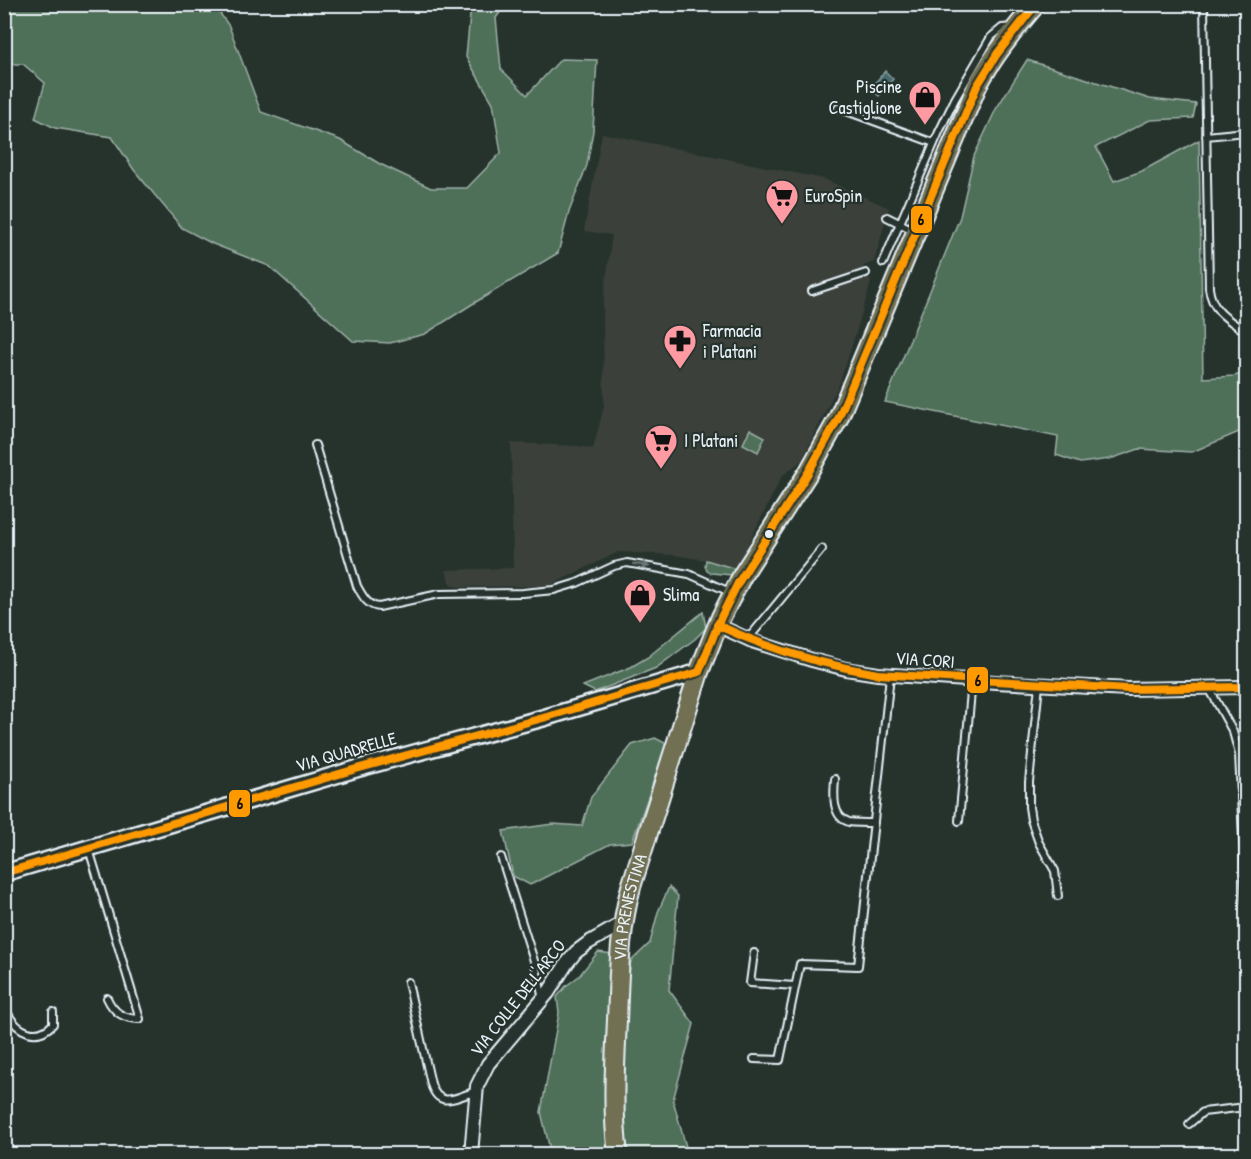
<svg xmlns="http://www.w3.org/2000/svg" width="1251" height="1159" viewBox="0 0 1251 1159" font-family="'Patrick Hand',sans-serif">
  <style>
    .built { fill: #3b403a }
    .green { fill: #506f58; stroke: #9cb0a8; stroke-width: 1.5 }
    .water { fill: #46676c; stroke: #879ea4; stroke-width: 1.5 }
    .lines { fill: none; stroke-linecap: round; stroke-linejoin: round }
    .service-casing { stroke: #e8f1f8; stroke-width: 10 }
    .minor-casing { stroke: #e8f1f8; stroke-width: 16 }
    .tertiary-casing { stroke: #e8f1f8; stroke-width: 20 }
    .primary-casing { stroke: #e8f1f8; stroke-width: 22 }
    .service { stroke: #26332d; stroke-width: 6 }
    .minor { stroke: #26332d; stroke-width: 12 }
    .tertiary { stroke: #26332d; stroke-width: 15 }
    .primary { stroke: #716f52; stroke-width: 18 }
    .bus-1-casing { stroke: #26332d; stroke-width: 12 }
    .bus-1 { stroke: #f90; stroke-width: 8 }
    .oneway { fill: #6a7674 }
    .bus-dot { fill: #e8f1f8; stroke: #26332d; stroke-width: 2 }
    .labels { text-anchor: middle; stroke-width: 4.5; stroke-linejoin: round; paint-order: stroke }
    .poi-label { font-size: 18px; fill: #e8f1f8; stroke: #26332d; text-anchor: start }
    .street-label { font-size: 18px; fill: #e8f1f8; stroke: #26332d }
    .line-badge { stroke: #26332d; stroke-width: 2 }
    .pale-badge-label { font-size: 16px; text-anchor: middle; font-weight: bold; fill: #111 }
  </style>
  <rect width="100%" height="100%" fill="#26332d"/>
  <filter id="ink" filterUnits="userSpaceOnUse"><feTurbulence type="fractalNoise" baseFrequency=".0167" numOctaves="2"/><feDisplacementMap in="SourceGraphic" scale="12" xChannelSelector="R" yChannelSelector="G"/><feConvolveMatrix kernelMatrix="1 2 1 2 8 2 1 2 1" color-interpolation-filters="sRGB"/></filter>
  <g filter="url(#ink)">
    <path class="built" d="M602,133L824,179L889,208L874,262L863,266L871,282L850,352L839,384L802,460L782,476L736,569L706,560L674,555L618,552L549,586L458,587L450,584L446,570L513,568L511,443L578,446L593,449L604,406L603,305L612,235L584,231Z"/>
    <path class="green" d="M5,4L214,5L229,26L261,112L340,140L380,164L431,188H467L501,153L493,103L466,57L471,5H518L504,7L496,18L501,69L527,95L561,59L597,60L593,131L587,165L569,212L558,253L474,303L425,334L390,343L353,341L269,266L213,244L182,228L134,170L112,137L55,128L35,118L45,83L23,64H5Z
      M1027,60L1150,99L1196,104L1193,118L1150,120L1096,147L1114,181L1142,171L1199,140L1203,378L1234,376L1246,373V429L1192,452L1139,449L1110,459L1080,463L1056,455L1058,437L885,402L960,217L974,156L996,109Z
      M750,429L765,437L758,452L743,444Z
      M706,560L736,569L732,575L711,573L707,571L705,566Z
      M703,612L706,628L695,639L656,668L595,692L583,686L631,667L648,657Z
      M655,738L667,744L632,842L610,844L530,885L513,876L503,831L553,824L582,826L591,797L632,745Z
      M669,887L678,896L669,990L694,1024L673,1100L688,1154H624L622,1012L631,961L650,943L658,912Z
      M598,952L612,954L613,1154H551L541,1112L559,1013L557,997L566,986L579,976Z"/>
    <path class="water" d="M885,71L893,79L879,96L870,89Z"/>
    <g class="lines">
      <g class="service-casing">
        <path id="service" d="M1204,4L1209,288C1212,312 1228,319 1246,332
          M838,108L934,143
          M1206,136L1246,132
          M887,217L915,231
          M883,263L939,132L955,99L991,37L1002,28L1013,27
          M812,291L866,273
          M315,445L357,586C362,595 367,606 379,607L439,594L523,593L554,590L577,583L614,566L627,563L689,574L732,593
          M748,639L822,549
          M1039,685L1029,782V807L1031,820L1039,843L1055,871L1058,896
          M1209,688L1233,732L1239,754L1246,901
          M835,779C834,793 831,817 849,822C857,823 866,823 874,823
          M959,821L972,681
          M89,849L140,1019C124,1019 114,1013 107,998
          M501,857L535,964L543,999
          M754,953L750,983L795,986
          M408,982L431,1084C439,1110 457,1097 476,1091
          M4,994C5,1000 6,1008 8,1014C18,1032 37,1041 53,1024V1012
          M754,1059L780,1060L800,964L858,966L890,676
          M1189,1124L1203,1112L1246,1107"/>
      </g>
      <g class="minor-casing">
        <path id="minor" d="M717,625L752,641L812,660L846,669L878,674L996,682L1128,689L1246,687
          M471,1154L477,1086L488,1064L548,993L567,963L576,952L588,943L623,923"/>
      </g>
      <g class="tertiary-casing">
        <path id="tertiary" d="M4,873L356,769L543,718L699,672"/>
      </g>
      <g class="primary-casing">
        <g id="primary">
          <path id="s1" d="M618,1154C612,1110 615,1065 617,1020C619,976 619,931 631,887L699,672L721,617L743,574L808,473L838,419L977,86C993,56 1014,30 1036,4"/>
        </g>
      </g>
      <use href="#service" class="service"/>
      <use href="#minor" class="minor"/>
      <use href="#tertiary" class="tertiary"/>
      <use href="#primary" class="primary"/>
      <g class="bus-1-casing">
        <path id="bus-1" d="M717,625C769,649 822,665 878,674L1128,689L1246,687
          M4,873L356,769L543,718L699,672L721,617L738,583L808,473L838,419L977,86L997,54L1036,4"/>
      </g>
      <use href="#bus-1" class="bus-1"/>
    </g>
    <defs><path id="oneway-solid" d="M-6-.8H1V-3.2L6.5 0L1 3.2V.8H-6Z" transform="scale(1.5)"/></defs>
    <use class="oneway" href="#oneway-solid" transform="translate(641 565) rotate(9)"/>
  </g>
  <defs>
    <g id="shop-pin" transform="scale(1.725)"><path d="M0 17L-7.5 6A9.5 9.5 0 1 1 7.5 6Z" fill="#ff9aa2" stroke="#26332d"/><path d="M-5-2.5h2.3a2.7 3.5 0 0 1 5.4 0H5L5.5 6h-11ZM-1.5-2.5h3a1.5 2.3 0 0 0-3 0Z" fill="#111"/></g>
    <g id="supermarket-pin" transform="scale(1.725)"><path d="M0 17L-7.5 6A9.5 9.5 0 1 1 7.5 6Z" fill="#ff9aa2" stroke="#26332d"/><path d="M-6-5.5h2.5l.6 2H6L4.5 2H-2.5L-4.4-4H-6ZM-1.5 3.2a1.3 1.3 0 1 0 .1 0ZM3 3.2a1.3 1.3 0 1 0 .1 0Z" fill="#111"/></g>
    <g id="pharmacy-pin" transform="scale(1.725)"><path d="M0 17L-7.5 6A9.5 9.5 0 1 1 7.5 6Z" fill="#ff9aa2" stroke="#26332d"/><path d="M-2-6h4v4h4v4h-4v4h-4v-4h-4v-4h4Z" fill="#111"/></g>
  </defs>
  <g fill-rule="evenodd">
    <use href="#shop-pin" x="925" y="97"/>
    <use href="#supermarket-pin" x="782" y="196"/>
    <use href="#pharmacy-pin" x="680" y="341"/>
    <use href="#supermarket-pin" x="661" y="441"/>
    <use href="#shop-pin" x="640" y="595"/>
  </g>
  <circle class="bus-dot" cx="769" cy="534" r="5"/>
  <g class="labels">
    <g class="poi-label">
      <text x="902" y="93" text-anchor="end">Piscine<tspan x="902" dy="21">Castiglione</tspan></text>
      <text x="805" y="202">EuroSpin</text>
      <text x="703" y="337">Farmacia<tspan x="703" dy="21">i Platani</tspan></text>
      <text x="684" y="447">I Platani</text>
      <text x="663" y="601">Slima</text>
    </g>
    <g class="street-label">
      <text transform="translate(925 660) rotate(4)" y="6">VIA CORI</text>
      <text transform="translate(346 752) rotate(-16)" y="6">VIA QUADRELLE</text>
      <text dy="6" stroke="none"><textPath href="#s1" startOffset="248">VIA PRENESTINA</textPath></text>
      <text transform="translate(518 998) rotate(-52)" y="6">VIA COLLE DELL'ARCO</text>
    </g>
  </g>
  <g class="line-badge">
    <rect x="910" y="205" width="23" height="29" rx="6" fill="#f90"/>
    <rect x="966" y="666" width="23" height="28" rx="6" fill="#f90"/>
    <rect x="228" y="789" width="23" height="29" rx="6" fill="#f90"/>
  </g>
  <g class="pale-badge-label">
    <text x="921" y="225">6</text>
    <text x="978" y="686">6</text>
    <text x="240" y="809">6</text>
  </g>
  <rect width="1251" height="1159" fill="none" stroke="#26332d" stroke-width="24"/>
  <rect x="12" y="12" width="1227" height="1135" fill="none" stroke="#e8f1f8" stroke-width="2" filter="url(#ink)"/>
</svg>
